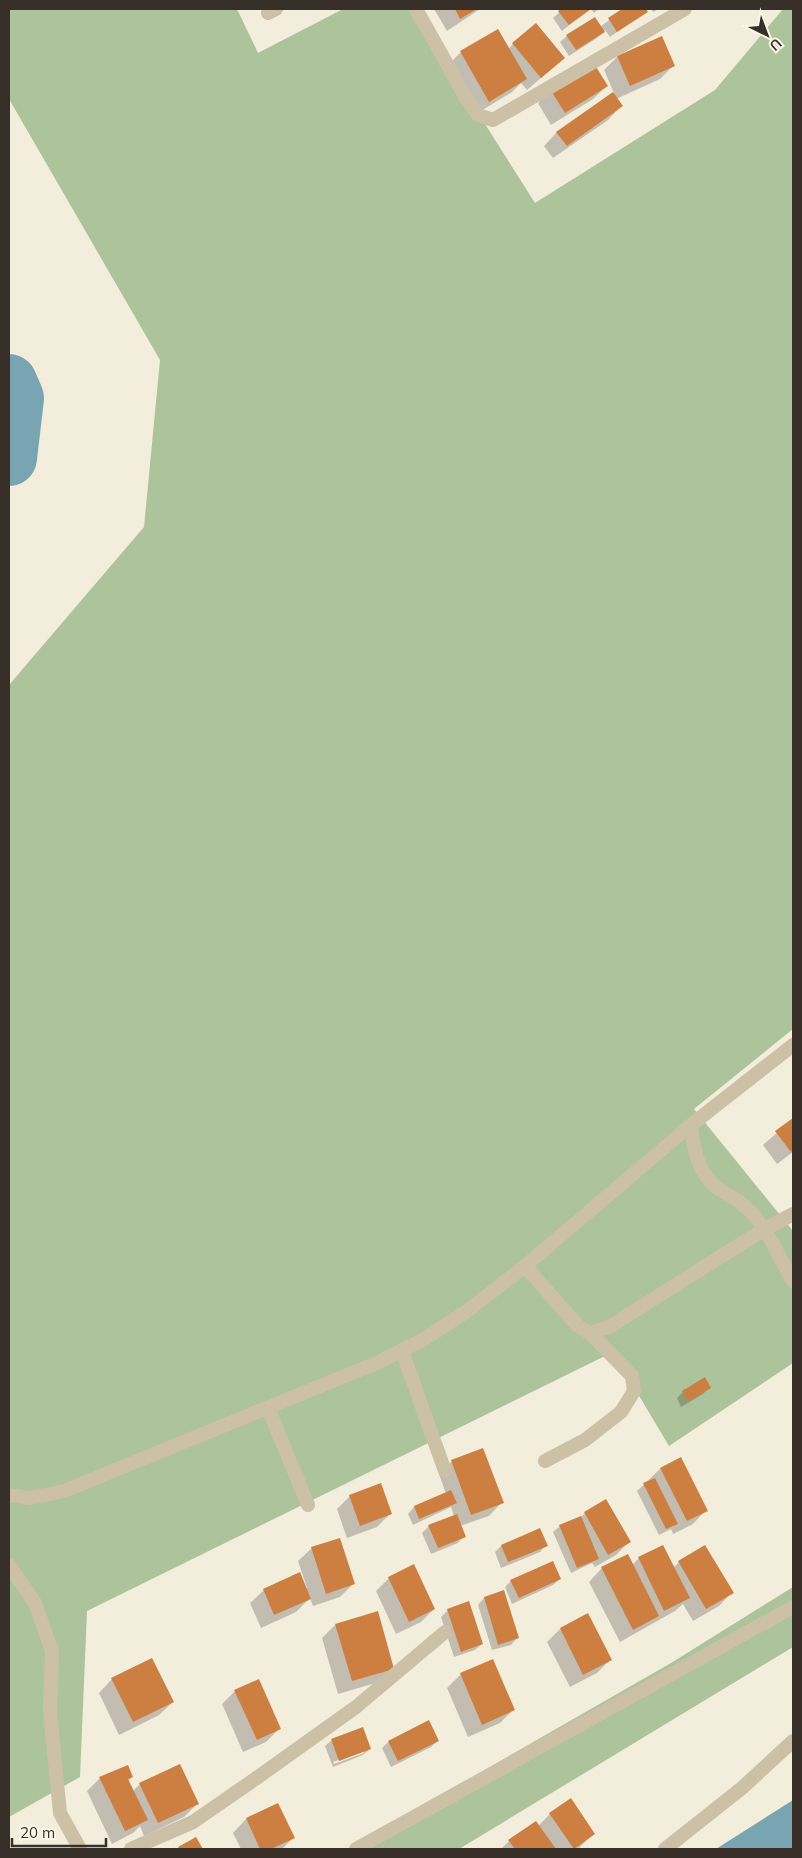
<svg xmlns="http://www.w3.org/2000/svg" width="802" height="1858" viewBox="0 0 802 1858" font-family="Mulish,sans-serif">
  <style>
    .green { fill: #adc39b }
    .water { fill: #79a4b2 }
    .shadow { fill: #0003; fill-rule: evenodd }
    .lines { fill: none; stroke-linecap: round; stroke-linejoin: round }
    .river { stroke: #79a4b2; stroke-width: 56 }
    .building { fill: #cc7f41 }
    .minor { stroke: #ccc0a7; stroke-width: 14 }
  </style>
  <rect width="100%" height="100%" fill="#f3eddc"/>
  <path class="green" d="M9,9H237L258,53L343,9H412L535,203L715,90L783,9H793V1029L694,1109L793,1231V1363L669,1446L613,1352L87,1611L80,1777L9,1817V685L144,527L160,360L9,99Z
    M793,1587V1647L459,1849H347L671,1663Z"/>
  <path class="water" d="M793,1800V1849H716Z"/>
  <path class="shadow" d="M434,9H480L447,31Z
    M563,9H589L562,31L553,18Z
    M591,9H599L594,13Z
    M624,9H645L646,11L610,37L605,30L597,38L569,56L560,42L567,36L600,27Z
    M651,9H659L653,12Z
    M513,44L564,58L527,90L521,83L512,92L476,114L448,65L461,52L508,49Z
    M617,57L674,65L660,79L616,99L621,106L608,120L553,158L544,146L557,132L614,93L604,70Z
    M607,86L593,99L551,125L538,103L551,90Z
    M793,1119V1152L777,1164L763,1145Z
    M710,1387L703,1394L681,1407L677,1398L683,1392Z
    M452,1461L502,1502L489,1516L460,1526L464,1536L458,1543L431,1554L422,1533L429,1526L454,1516L451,1507L413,1525L408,1514L414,1507L446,1494L439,1474Z
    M660,1469L706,1510L693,1524L673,1534L671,1529L659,1535L637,1491Z
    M350,1496L390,1514L377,1527L347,1538L337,1509Z
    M585,1513L629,1542L616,1555L595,1567L592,1563L571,1573L553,1532L560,1526L581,1517Z
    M540,1530L546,1545L540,1552L501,1568L495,1552L501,1546Z
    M312,1548L353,1584L340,1597L313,1606L310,1598L296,1612L261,1628L250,1603L264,1590L307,1588L298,1561Z
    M639,1558L673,1568L679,1562L732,1592L719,1606L693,1621L683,1604L675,1611L620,1642L589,1582L602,1568L632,1565Z
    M389,1578L434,1609L421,1622L396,1634L376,1591Z
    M560,1579L553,1585L512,1604L505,1587L511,1581Z
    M503,1592L517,1638L511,1645L492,1650L478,1605L484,1598Z
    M448,1610L482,1644L475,1650L454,1657L441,1617Z
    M588,1615L610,1660L597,1673L570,1687L547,1642L560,1629Z
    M335,1625L392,1668L379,1682L338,1694L322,1638Z
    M492,1661L513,1710L500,1723L468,1737L447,1688L461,1674Z
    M112,1679L173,1702L159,1715L119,1735L99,1693Z
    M235,1691L280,1728L266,1742L243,1752L222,1704Z
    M332,1740L370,1749L363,1755L333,1767L325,1746ZM364,1751V1753L334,1764L333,1762Z
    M438,1740L431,1747L391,1767L382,1748L388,1742Z
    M132,1777L128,1781L133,1791L140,1784L197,1804L184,1817L144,1836L140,1826L133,1833L112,1844L87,1791L100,1778Z
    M278,1804L293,1838L282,1849H241L233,1833L246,1819Z
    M550,1814L593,1834L578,1849H501L509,1841L538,1826Z"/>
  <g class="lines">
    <path class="river" d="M9,382L16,398L9,458"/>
  </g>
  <path class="building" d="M455,9H477L460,19Z
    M561,9H591L569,25L558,11Z
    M622,9H646L648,12L617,32L608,18Z
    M595,17L605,32L576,50L566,35Z
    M536,23L565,58L541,78L512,43Z
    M498,29L527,79L489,102L460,51Z
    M662,36L675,66L630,86L617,56Z
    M593,62L608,86L565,113L550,89Z
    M613,92L623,106L567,146L556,132Z
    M793,1118V1150L791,1152L775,1131Z
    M705,1377L711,1388L688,1401L682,1391Z
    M483,1448L504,1503L471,1515L451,1460Z
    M681,1457L708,1511L687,1521L660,1468Z
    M655,1478L678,1524L666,1529L643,1483Z
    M381,1483L392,1514L360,1526L349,1495Z
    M451,1490L457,1503L419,1519L414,1506Z
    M606,1499L631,1542L608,1555L584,1512Z
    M457,1514L466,1537L438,1548L428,1525Z
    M581,1516L599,1559L577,1568L559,1525Z
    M540,1528L548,1546L508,1562L501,1545Z
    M340,1538L355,1584L326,1594L311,1547Z
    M663,1545L690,1598L664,1611L638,1557Z
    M705,1545L734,1593L706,1609L678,1561Z
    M628,1554L659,1616L633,1630L601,1567Z
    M553,1561L561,1579L519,1598L510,1580Z
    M414,1564L435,1609L409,1622L388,1577Z
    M300,1572L311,1599L274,1615L263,1589Z
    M504,1590L519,1638L498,1645L484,1597Z
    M469,1601L483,1644L461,1652L447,1609Z
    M378,1611L394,1669L352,1681L335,1624Z
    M588,1613L612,1660L583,1675L560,1628Z
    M152,1658L174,1702L133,1722L111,1678Z
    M493,1659L515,1710L482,1725L460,1673Z
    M259,1679L281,1729L257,1740L234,1690Z
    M429,1720L439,1741L398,1761L388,1741Z
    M363,1727L371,1749L339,1761L331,1739Z
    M180,1764L199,1804L158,1823L139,1783Z
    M128,1765L133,1777L128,1779L148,1820L125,1831L99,1777Z
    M571,1798L595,1834L574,1849L549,1813Z
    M278,1803L295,1838L271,1849H260L246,1818Z
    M536,1821L556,1849H515L508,1840Z
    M196,1837L203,1849H179L178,1847Z"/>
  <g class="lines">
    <path class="minor" d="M416,9L466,98L478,115L493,120L685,9
      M268,13L276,9
      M691,1125C693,1146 697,1170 714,1185C724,1194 738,1199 748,1209C766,1226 780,1259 793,1281
      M525,1266L578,1326L590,1333L609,1327L763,1230L793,1214
      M402,1351L445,1471
      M268,1408L308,1505
      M545,1461L585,1440L621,1412L634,1391L632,1376L590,1333
      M9,1495L30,1498L64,1491L379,1362L424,1339L466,1312L525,1266L691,1125L793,1045
      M9,1565L35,1603L52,1651L50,1711L60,1813L80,1849
      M131,1849L193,1822L258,1777L356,1707L445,1632
      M356,1849L793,1607
      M665,1849L742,1788L793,1741"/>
  </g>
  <rect width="802" height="1858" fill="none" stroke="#383028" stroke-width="20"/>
  <g transform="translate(767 35) rotate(138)" stroke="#fbf6e8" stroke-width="4" paint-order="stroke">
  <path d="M0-4L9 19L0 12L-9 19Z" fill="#383028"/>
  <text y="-8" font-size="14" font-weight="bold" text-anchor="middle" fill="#383028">U</text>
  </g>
  <path d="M12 1838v8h94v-8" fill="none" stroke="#383028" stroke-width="2.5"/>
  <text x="20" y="1838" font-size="15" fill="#383028" stroke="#fbf6e8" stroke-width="4" paint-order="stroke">20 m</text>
</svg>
